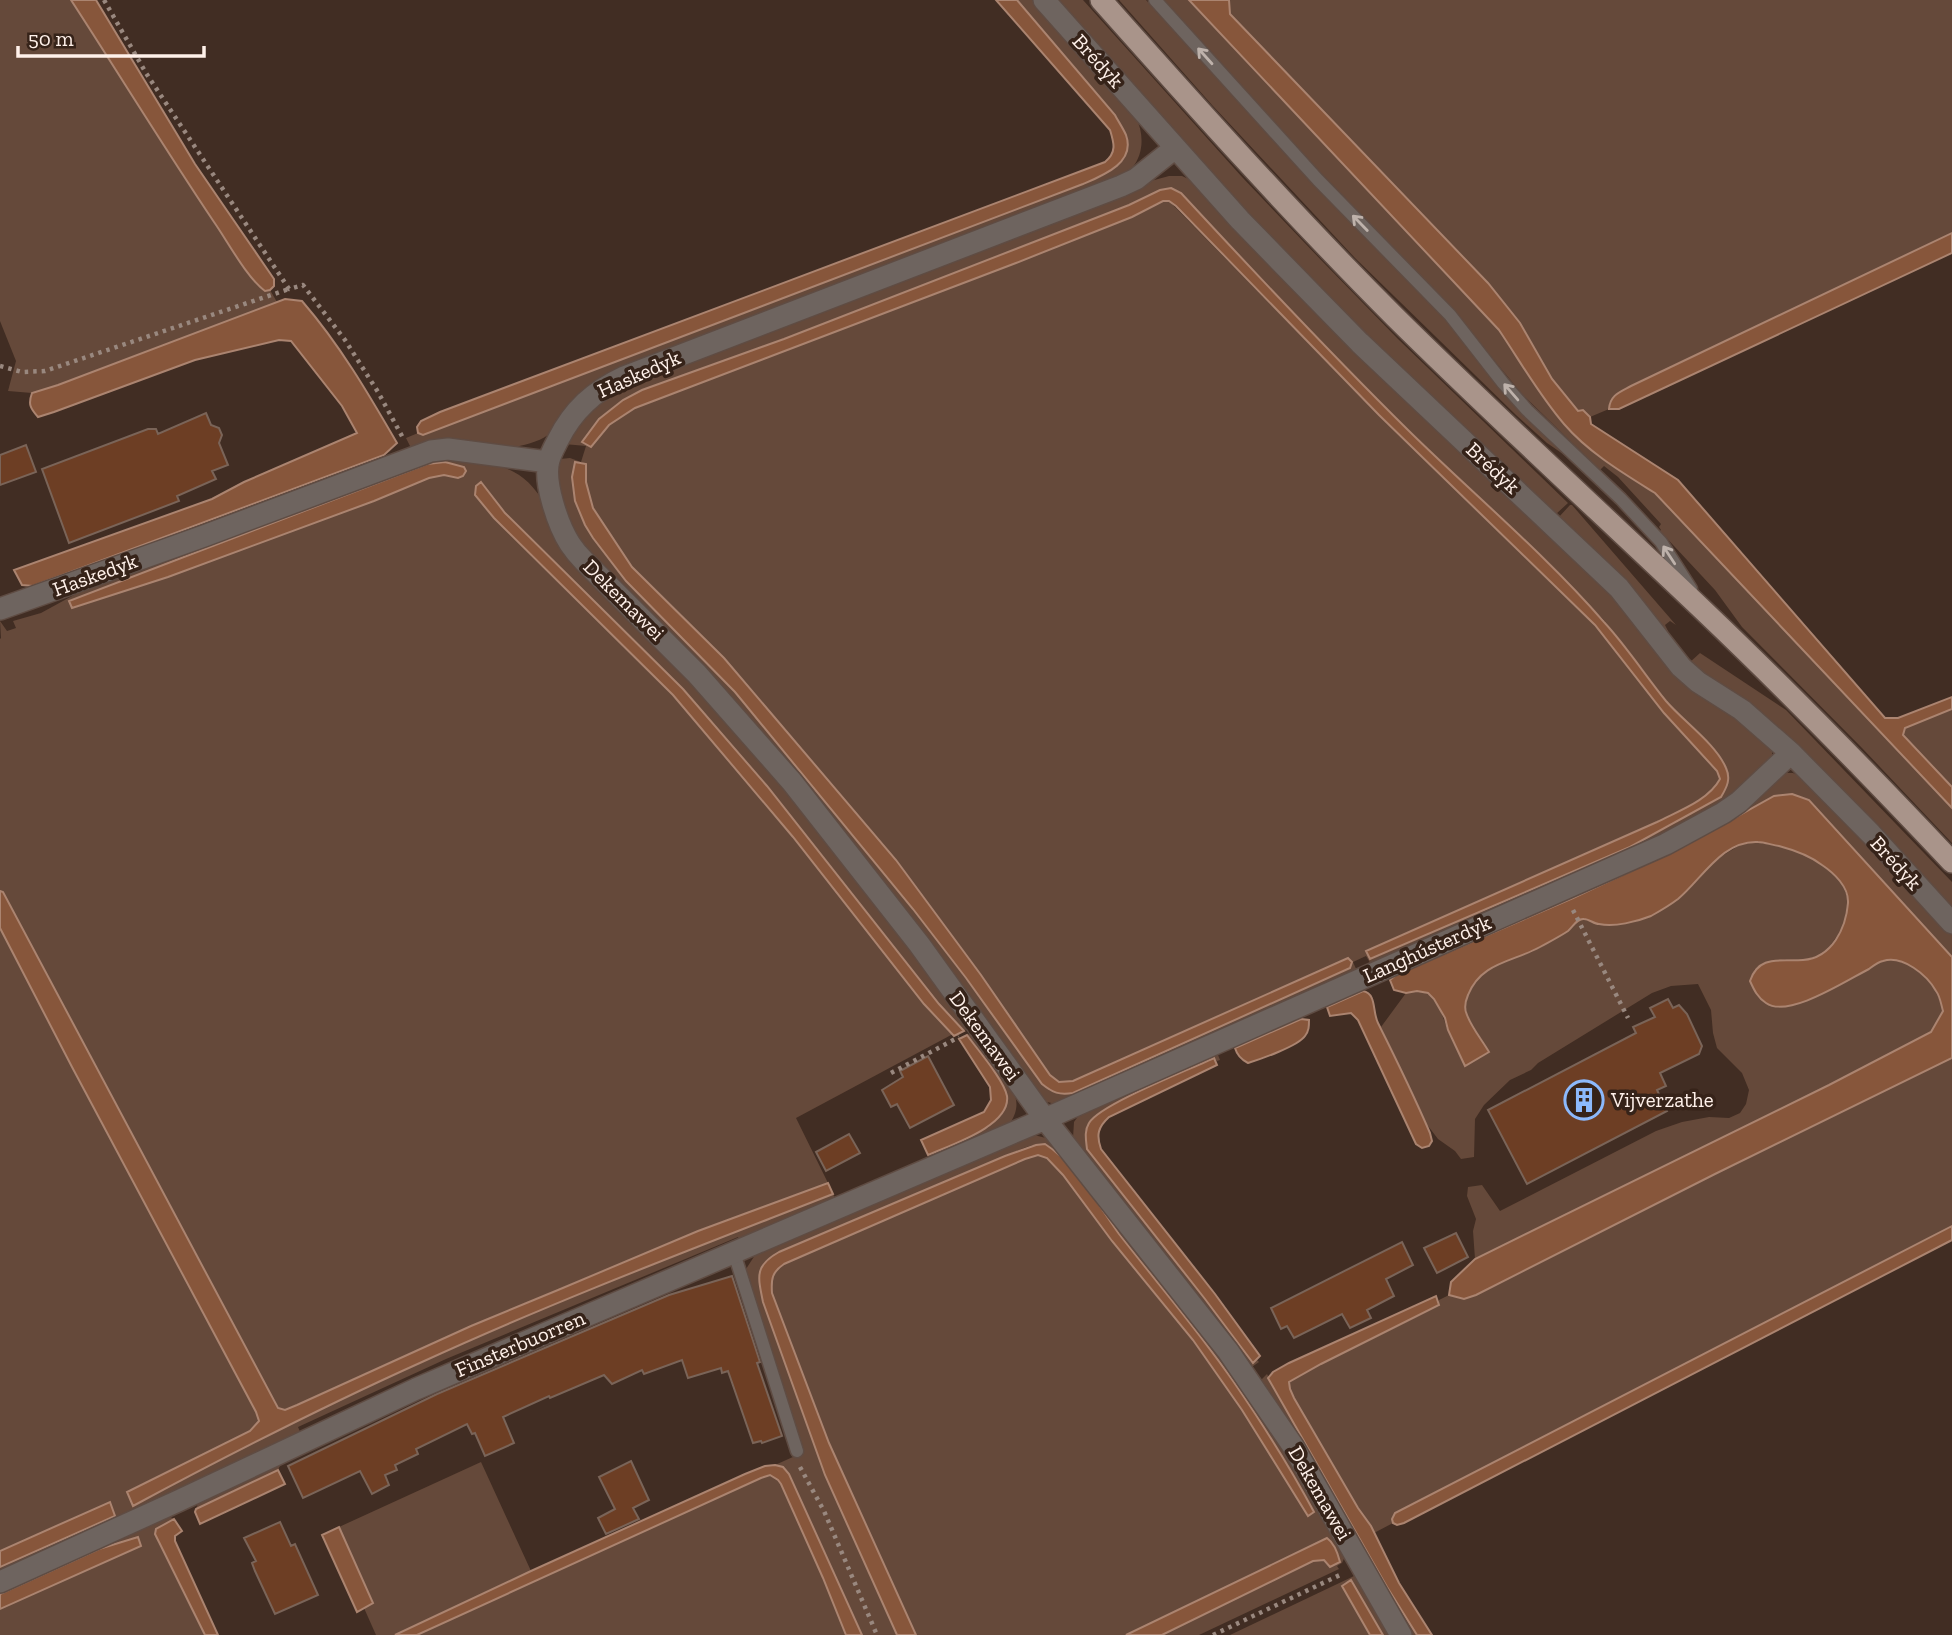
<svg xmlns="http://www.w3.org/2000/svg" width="1952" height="1635" viewBox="0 0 1952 1635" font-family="'Zilla Slab',serif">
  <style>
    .green { fill: #65493a; fill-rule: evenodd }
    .water { fill: #87563b; stroke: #ab8470; stroke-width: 2 }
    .building { fill: #6d3e24; stroke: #7a6458; stroke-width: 2 }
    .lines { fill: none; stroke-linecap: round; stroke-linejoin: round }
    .lane-casing { stroke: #5f4c43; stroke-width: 15 }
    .street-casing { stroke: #5f4c43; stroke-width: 24 }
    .primary-casing { stroke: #5f4c43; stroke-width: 24 }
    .path { stroke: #99887f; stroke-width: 4.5; stroke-dasharray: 3.5 5; stroke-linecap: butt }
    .lane { stroke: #6e645f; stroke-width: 12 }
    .street { stroke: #6e645f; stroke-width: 21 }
    .primary { stroke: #a9948a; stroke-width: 21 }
    .oneway { stroke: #beb2ab }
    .labels { text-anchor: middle; stroke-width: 7; stroke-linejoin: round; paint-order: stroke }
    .street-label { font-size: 21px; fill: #fff1ea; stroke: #362319 }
    .poi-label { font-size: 21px; fill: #fff1ea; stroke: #362319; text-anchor: start }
  </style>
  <rect width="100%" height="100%" fill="#412d23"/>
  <path class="green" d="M0,0H71C119,74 165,149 214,222C228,242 247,278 265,291L270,290L277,302L58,385L32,393L8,391L16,361L0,321Z
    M1017,0H1032L1136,118C1144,133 1144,154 1132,168C1127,174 1119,177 1113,181L606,377L548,435C518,456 450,449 412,450L406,438L418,433L423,435L1083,184L1105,175L1117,167L1115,115Z
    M1056,0H1083L1242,177L1322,261L1398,339L1568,503L1555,515L1319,290L1211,175Z
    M1119,0H1146L1322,193L1445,319L1510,400L1563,454L1547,443L1516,415L1355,258L1212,105Z
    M1164,0H1189L1499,330C1520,361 1539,395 1564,424C1589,453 1623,473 1655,493L1952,808V843L1862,748L1742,627L1715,590L1660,531L1661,530L1659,527L1661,524L1618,477L1604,466L1600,470L1522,394L1446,302L1319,171Z
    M1229,0H1952V233L1631,386L1610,402L1609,409L1590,417L1583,410L1578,411L1552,379L1520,323L1488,283L1229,14Z
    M1169,176H1182L1193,181L1752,727L1772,750V757L1768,765L1705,817L1372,966L1366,956L1353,962L1357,971L1056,1104L1047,1102L1039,1096L983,1019L580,546L560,500L558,478L560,459L570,458L581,462L586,446L564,444L571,432L608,393L1147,182ZM1160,190L1299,321L1409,431L1542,558L1603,619L1629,651L1666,701L1725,765L1729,776L1726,789L1674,824L1630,847L1388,952L1366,951L1657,822C1679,811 1708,801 1720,779L1717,771L1664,713L1595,625L1379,415L1169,201H1163L1132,217L1016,263L635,408L609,425L591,447L623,400L642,390L784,339L1129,205ZM581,462L586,465V482L593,508L632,567L724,658L896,860L1050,1075L1059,1082H1073L1050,1091L913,909L735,692L626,581L593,538L585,525Z
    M446,456C493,464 522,462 547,508L663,648L787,786L970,1027L964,1031L939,1004L767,786L683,689L505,513L481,482L494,518L673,695L793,837L924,1004L953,1034L796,1118L828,1183L698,1231L471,1326L285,1410L278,1408L269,1393L3,892L0,891V639L1,638L0,621L7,631L16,628L13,621L41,613L105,578ZM427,464L458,478L444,475L429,478L374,501L168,577L73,608L69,602Z
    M1570,505H1572L1676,625L1670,621L1665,625L1668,631L1665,633L1558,518Z
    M1700,653L1786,710L1952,882V910L1721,687L1689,663Z
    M1952,709V787L1903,735L1905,728Z
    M1783,773H1793L1800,776L1952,935V957L1809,800L1792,794L1773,796L1684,846L1570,899L1569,898Z
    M1757,842L1795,850L1816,860L1833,872L1842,884L1848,899L1844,926L1825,953L1805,960L1785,959L1764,964L1754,970C1756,993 1756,1001 1779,1008L1854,976L1884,960L1898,961L1912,966L1925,977L1937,992L1943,1011L1931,1032L1829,1085L1475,1259L1473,1231L1476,1219L1467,1196L1468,1187L1482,1185L1500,1211L1656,1131L1682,1122L1709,1117L1729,1118L1740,1113L1746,1104L1749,1090L1742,1073L1717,1048L1713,1033L1711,1010L1698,984L1671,986L1652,993L1538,1063L1531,1070L1510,1080L1484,1105L1475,1119L1474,1157L1461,1159L1455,1151L1438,1139L1425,1122L1381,1027L1406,993C1437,986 1439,1008 1448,1031C1453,1043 1460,1054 1465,1066L1489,1052L1467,1015L1465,1002L1472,984L1477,978L1502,961L1532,952L1570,930L1577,921L1584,919L1601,925L1635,922L1678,899L1717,859L1740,845Z
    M0,928L72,1067L257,1412L259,1421L250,1431L127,1493L133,1506C228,1455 324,1406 422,1361C557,1301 695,1247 833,1194L837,1201L741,1243L738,1237L446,1359L298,1427L301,1434L0,1576V1567L115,1516L110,1502L0,1551Z
    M973,1032L1014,1093C1019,1105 1016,1114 1009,1125L930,1162L928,1155L989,1127L1002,1083L967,1035Z
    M1211,1051L1218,1055L1220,1060L1217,1061L1214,1058L1119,1101L1100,1112L1087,1149L1205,1299L1252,1362L1257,1360L1259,1362L1249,1369L1073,1138L1074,1122L1079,1115Z
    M1952,1058V1226L1395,1513L1392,1519L1393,1523L1374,1533L1358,1508L1294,1398L1290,1389L1289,1381L1321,1364L1439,1306V1300L1449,1295L1464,1299L1476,1295L1715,1174Z
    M1034,1135L1050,1139L1237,1371L1347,1552L1342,1563L1337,1566L1339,1569L1199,1635H1162L1313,1561L1325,1560L1327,1538L1126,1635H916L829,1443L772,1293C771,1279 772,1272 784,1264L1025,1159L1038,1155L1047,1158L1063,1175L1112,1241L1193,1340L1242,1410L1308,1516L1314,1512C1261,1410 1188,1325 1120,1234C1106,1216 1065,1150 1046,1145C1034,1141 1016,1152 1005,1156L779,1252L763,1302L825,1475L897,1635H862L789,1474L783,1468L775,1465L804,1452L796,1430L746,1269L757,1252Z
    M1267,1374L1277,1393L1327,1479L1387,1587L1417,1635H1409L1259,1382Z
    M282,1461L278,1470L196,1509L199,1500Z
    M481,1462L531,1571L395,1635H376L364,1608L373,1602L339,1527Z
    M770,1475L778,1480L781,1484L823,1578L846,1635H417L761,1478Z
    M169,1516L174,1519L156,1529L158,1542L205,1635H0V1609L141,1546L138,1537L99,1549L0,1594V1588Z
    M1354,1576L1360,1578L1394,1635H1383L1374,1622L1342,1586L1370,1635H1230Z"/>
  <path class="water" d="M71,0H96L195,164L274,279V286L270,290L265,291C247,278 228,242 214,222C165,149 119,74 71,0Z
    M996,0H1017L1115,115C1118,121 1123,128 1126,135C1136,163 1102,176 1083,184L423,435L418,433L417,427L421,421L440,412L1105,162C1117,152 1114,143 1110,130Z
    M1189,0H1229L1230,14L1488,283L1520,323L1552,379L1578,411L1583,410L1590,417L1591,424L1678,480L1885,718H1898L1952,697V709L1905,728L1903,735L1952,787V808L1655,493C1623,473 1589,453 1564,424C1539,395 1520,361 1499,330Z
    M1171,188L1181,193C1255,273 1330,353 1408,430C1473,494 1544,553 1604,622C1627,647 1645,675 1666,701C1683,721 1716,744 1726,768C1731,779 1727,787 1721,797L1630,847L1370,959L1366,951L1657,822C1678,811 1708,801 1720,779L1717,771L1664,713L1595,625L1379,415L1176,206L1169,201H1163L1132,217L1016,263L635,408L609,425L591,447L582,442L599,419L623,400L642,390L784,339L1129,205L1160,190Z
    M1952,233V253L1619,409H1609C1610,395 1620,392 1631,386Z
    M285,299L302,301C340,345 368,393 397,443L384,455L33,586L22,585L14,570L212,499L244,482L357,433L342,406L291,341L279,340L195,360L54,412L38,417C30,408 28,404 32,393L58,385Z
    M445,462L464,467L466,471L463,476L458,478L444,475L429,478L374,501L168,577L72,608L69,601L427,464Z
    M575,462L586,464V482L593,508L632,567L724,658L896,860L981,975L1050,1075L1059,1082L1073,1081L1348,958L1352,962L1350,968L1073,1093C1059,1095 1053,1093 1042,1084L966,978L913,909L735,692L626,581L593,538L585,525L575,501L572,477Z
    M481,482L505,513L683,689L767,786L939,1004L964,1031L954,1036L924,1004L793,837L673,695L494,518L475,495L476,486Z
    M1792,794L1809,800L1952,957V1058L1715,1174L1476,1295L1464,1299L1449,1295L1451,1282L1475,1259L1829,1085L1931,1032L1943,1011C1941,1004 1940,996 1936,991C1927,975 1903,955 1883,961C1878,962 1873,966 1869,969C1847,980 1788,1019 1766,1003C1758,998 1754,990 1750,981C1759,954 1781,962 1803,960C1832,958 1846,928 1848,903C1849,887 1834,873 1822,865C1809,855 1794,850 1779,846C1772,845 1764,842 1758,842C1722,840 1702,879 1678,899C1670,905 1660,911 1651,916C1636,922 1615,927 1599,924C1594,924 1589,919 1584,919C1577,918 1573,927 1568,931C1559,937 1549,942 1540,947C1513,962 1481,962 1468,995C1465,1002 1464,1009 1467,1015C1472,1028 1482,1040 1489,1052L1465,1066L1448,1030L1445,1018L1434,999L1428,993L1417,991L1406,993L1394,990L1390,980L1397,974L1573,898L1684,846L1774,796Z
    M0,891L3,892L278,1408L285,1410L297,1405L471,1326L558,1290L698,1231L828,1183L833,1194C695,1248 557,1300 422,1362C324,1406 228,1455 133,1506L127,1492L250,1431L259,1421L256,1412L72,1067L0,928Z
    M1363,991C1377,994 1372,1011 1378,1023C1396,1059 1414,1096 1430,1133L1432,1141L1429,1146L1422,1148L1416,1144L1358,1020L1351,1013L1330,1016L1327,1007Z
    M1301,1019L1309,1020C1309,1026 1309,1031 1305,1036C1298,1046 1261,1059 1248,1063C1242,1060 1237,1055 1235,1048Z
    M967,1035C977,1049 1004,1080 1007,1096C1011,1126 950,1145 928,1155L921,1140L984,1112L991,1100L990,1087L959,1039Z
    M1214,1058L1217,1065L1109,1117C1098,1127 1096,1135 1101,1149L1215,1294L1260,1356L1253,1363L1205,1299L1087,1149C1086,1140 1084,1131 1089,1123C1100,1104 1191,1069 1214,1058Z
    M1045,1144C1074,1162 1099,1206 1119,1234C1157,1283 1198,1330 1233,1381C1262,1423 1290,1467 1314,1512L1308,1516L1242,1410L1193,1340L1112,1241L1063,1175L1047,1158L1038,1155L1025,1159L784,1264C772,1272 771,1279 772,1293L829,1443L916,1635H897L825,1475L763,1302C758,1277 754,1266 779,1252L1005,1156L1036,1145Z
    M1952,1226V1240L1404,1523L1397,1525L1393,1523L1392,1519L1395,1513Z
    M1436,1296L1439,1305L1321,1364L1289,1382L1290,1389L1294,1398L1358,1508L1371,1526L1399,1583L1432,1635H1417L1387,1587L1268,1378L1273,1372L1289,1363Z
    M775,1465L783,1467L789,1474L862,1635H846L823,1578L781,1484L778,1480L770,1475L761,1478L417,1635H395L531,1571L745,1474L765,1466Z
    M278,1470L285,1484L200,1524L195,1512L196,1509Z
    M110,1502L115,1516L0,1567V1551Z
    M174,1519L182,1531L175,1536V1541L218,1635H205L155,1534L156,1529Z
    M339,1527L373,1603L357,1612L322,1535Z
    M138,1537L141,1546L0,1609V1594L99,1549Z
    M1327,1538C1334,1543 1338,1554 1340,1562L1330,1567L1324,1560L1313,1561L1162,1635H1126Z
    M1351,1580L1383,1635H1370L1342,1586Z"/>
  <path class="building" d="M206,413L211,425L219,428L222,435L219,443L228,465L212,471L216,479L177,496L179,501L69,543L42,469L148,429H156L158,434Z
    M26,445L36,472L0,485V455Z
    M1668,999L1673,1008L1679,1005L1687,1014L1702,1046L1699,1054L1660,1073L1666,1086L1657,1090L1667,1111L1527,1184L1488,1110L1636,1033L1633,1027L1655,1017L1650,1008Z
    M928,1056L954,1105L910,1128L897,1104L891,1107L882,1090L903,1077L900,1071Z
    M849,1134L860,1153L826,1171L816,1152Z
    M1456,1233L1468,1257L1437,1273L1424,1248Z
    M1402,1242L1413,1265L1386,1279L1394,1296L1367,1310L1371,1318L1350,1328L1342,1314L1294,1338L1287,1326L1281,1329L1271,1308Z
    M732,1276L760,1362L757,1363L782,1436L762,1443L761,1441L753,1443L728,1371L722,1373L721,1368L688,1378L682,1360L644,1374L642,1370L612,1384L604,1375L550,1398L549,1396L503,1417L514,1443L485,1456L475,1433L472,1434L467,1424L416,1449L418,1454L395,1465L397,1470L385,1475L389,1485L372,1494L360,1471L303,1498L288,1466L437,1394L669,1295Z
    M631,1461L649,1500L633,1508L639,1519L606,1534L598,1518L615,1509L599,1477Z
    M280,1522L291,1546L295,1544L318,1595L275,1614L255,1571L252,1563L256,1561L244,1538Z"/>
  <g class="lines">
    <g class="lane-casing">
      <path id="lane" d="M1155,0L1318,180L1450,315L1503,383L1527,410L1621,499L1661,542L1691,589
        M734,1253L797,1451"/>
    </g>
    <g class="street-casing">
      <path id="street" d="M1044,0L1240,220L1313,295L1360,343L1619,588L1681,667L1698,682L1742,710L1791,753L1871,834L1952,923
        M1175,148L1136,179L1121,186L624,377C594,391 573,410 558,440C555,446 551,453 549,460C543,482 558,525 570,544C574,550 579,556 584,561L697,674L792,782L919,944L1045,1119L1228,1351L1293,1446L1401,1635
        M0,609L204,536L431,451L448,449L548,462
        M0,1582L178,1501L416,1389L1045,1119L1666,844L1723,813L1739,802L1791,753"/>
    </g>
    <g class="primary-casing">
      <path id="primary" d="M1101,0C1197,108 1293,215 1395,317C1496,417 1601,513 1704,611C1789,692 1871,776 1952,862"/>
    </g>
    <path class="path" d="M104,0L146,73L289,289L303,285L345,340L378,392L403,438
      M0,366L22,372L45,371L289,289
      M1573,910L1628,1018
      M891,1073L959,1037
      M800,1467L824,1511L877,1635
      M1213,1635L1342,1574"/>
    <use href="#lane" class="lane"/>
    <use href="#street" class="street"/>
    <use href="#primary" class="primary"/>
  </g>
  <defs><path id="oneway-shaft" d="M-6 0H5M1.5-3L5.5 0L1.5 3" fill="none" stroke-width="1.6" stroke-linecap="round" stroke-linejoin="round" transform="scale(1.75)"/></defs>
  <g class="oneway">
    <use href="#oneway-shaft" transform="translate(1205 56) rotate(-132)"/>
    <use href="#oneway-shaft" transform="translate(1360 223) rotate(-134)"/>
    <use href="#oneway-shaft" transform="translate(1511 392) rotate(-131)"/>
    <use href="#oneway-shaft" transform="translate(1669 555) rotate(-123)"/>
  </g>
  <defs>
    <g id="building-ring" transform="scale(2.0125)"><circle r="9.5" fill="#362319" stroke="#8cb9fc" stroke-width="1.5"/><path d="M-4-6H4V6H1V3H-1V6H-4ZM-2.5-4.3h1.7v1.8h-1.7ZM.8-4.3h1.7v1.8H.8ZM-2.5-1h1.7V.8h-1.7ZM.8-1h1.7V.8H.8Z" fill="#8cb9fc"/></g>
  </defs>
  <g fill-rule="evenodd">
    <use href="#building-ring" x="1584" y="1100"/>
  </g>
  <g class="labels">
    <g class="street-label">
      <text transform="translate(1098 61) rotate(48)" y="7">Brédyk</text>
      <text transform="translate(639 374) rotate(-24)" y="7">Haskedyk</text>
      <text transform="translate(1493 468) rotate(43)" y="7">Brédyk</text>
      <text transform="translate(95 575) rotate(-20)" y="7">Haskedyk</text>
      <text transform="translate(624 600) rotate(45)" y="7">Dekemawei</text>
      <text transform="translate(1896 863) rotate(48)" y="7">Brédyk</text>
      <text transform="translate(1427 949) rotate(-24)" y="7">Langhústerdyk</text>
      <text transform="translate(985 1036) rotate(54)" y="7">Dekemawei</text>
      <text transform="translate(520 1344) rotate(-23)" y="7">Finsterbuorren</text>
      <text transform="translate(1320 1493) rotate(60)" y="7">Dekemawei</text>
    </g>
    <g class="poi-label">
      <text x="1611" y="1107">Vijverzathe</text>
    </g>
  </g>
  <path d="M18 46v10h186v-10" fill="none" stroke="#fff1ea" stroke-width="3.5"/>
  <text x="28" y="46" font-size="21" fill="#fff1ea" stroke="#362319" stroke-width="5" paint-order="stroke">50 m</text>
</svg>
